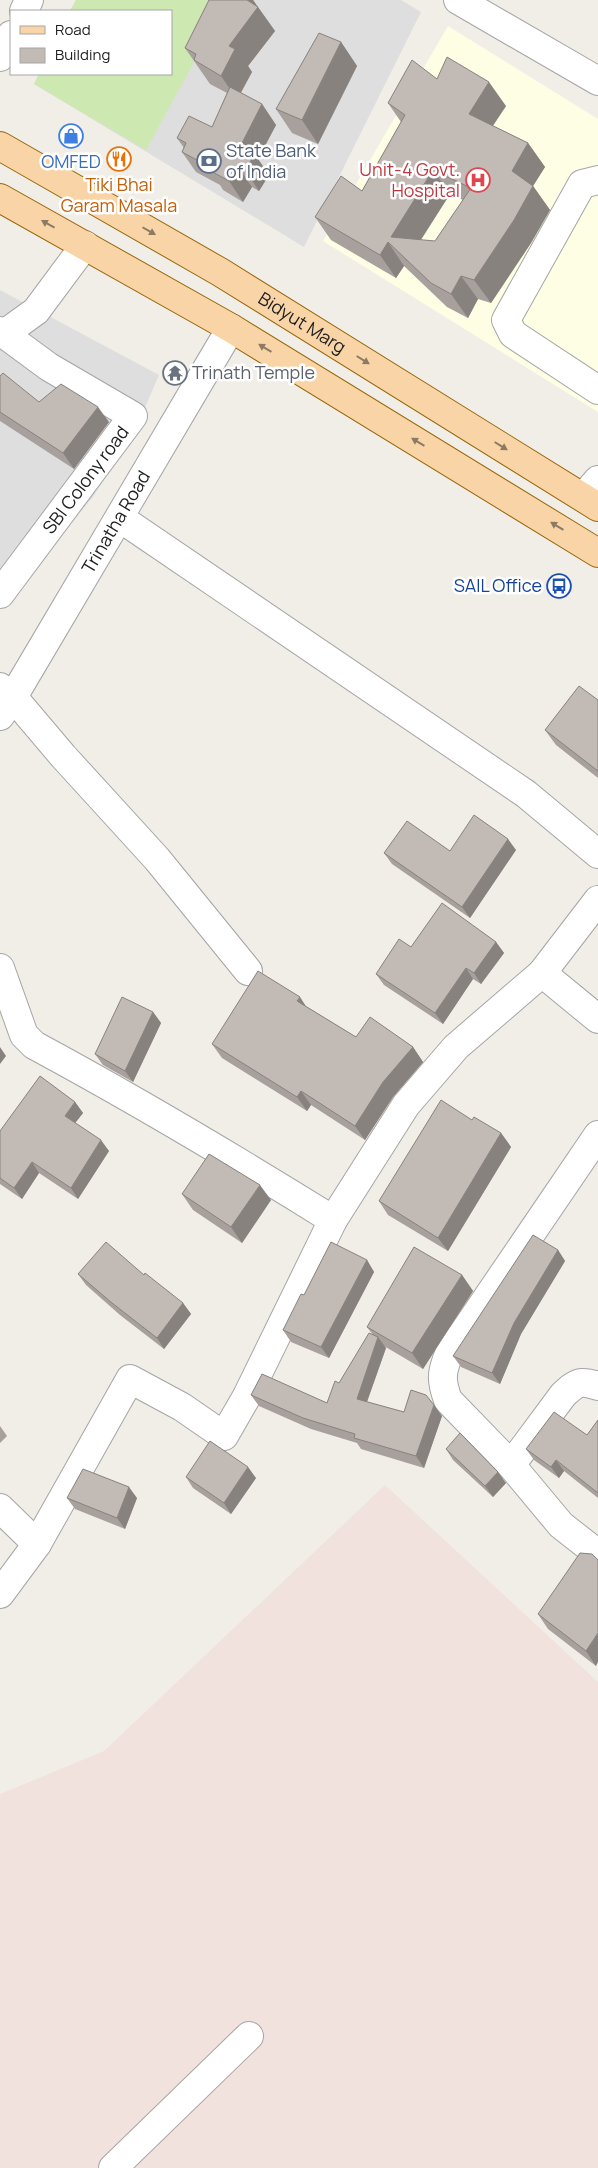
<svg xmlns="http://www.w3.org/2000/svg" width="598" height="2168" viewBox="0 0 598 2168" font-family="Manrope,sans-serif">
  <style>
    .residential { fill: #dfdede }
    .education { fill: #fefee4 }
    .military { fill: #f2e2dd }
    .grass { fill: #cde8b1 }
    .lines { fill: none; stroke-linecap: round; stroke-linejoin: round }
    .minor-casing { stroke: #a5a5a5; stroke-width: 30 }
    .major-casing { stroke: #986606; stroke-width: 30 }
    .minor { stroke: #fff; stroke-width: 28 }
    .major { stroke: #f8d4a6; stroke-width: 28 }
    .wall { fill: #a7a09c; fill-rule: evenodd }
    .shaded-wall { fill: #88827f }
    .building { fill: #c2bab5; stroke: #88827f; fill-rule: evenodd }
    .oneway { fill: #8c7a64 }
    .labels { text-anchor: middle; stroke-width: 5; stroke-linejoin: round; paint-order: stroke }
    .service-label { font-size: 18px; fill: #4e5e75; stroke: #fff; text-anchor: start }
    .shop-label { font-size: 18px; fill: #366cbe; stroke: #fff }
    .health-label { font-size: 18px; fill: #be3a42; stroke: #fff; text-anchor: end }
    .food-label { font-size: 18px; fill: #c56008; stroke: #fff }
    .street-label { font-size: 18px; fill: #212121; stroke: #fff }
    .worship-label { font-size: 18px; fill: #5b616d; stroke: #fff; text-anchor: start }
    .transit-label { font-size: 18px; fill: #164399; stroke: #fff; text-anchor: end }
  </style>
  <rect width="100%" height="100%" fill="#f1eee8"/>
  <path class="residential" d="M76,0H401L421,12L304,247L34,84L39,74H171V11H70Z
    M0,290L159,375L134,433L93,497L0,608Z"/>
  <path class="education" d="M448,26L598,119V412L323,241Z"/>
  <path class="military" d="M385,1485L598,1682V2168H0V1794L104,1751Z"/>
  <path class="grass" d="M76,0H228L146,150L34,84L39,74H171V11H70Z"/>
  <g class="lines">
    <g class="minor-casing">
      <g id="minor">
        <path d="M458,0L598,81"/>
        <path d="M24,11L29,0"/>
        <path d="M0,57L11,35"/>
        <path d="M598,180L582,184L506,320L513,334L598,390"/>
        <path d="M0,331L49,367L133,416L0,594"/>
        <path d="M4,334L36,311L85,245"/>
        <path d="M583,497L598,480"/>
        <path d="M120,518L526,794L598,854"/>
        <path d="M0,687L13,697L63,756L157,859L248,971"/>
        <path id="s1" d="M0,716L13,697L231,328"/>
        <path d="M0,968L24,1035L34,1045C136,1100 235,1159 333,1220"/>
        <path d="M542,973L598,1019"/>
        <path d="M598,1135L449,1354C441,1373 441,1381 448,1400L511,1465L561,1525L598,1554"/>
        <path d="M511,1465L563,1395C577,1382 580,1380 598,1386"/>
        <path d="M0,1508L37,1544"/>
        <path d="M0,1594L37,1544L130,1379L182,1407L224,1436L247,1396L333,1220L406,1105L456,1047L542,973L598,900"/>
        <path d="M113,2168L249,2036"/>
      </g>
    </g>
    <g class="major-casing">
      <g id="major">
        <path id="s2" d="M0,146L220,272L598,507"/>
        <path d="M0,198L231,328L598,553"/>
      </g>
    </g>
    <use href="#minor" class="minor"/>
    <use href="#major" class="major"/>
  </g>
  <path class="wall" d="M209,0H253L275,31L248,66L252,72L241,93L262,104L276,125L258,159L269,175L259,191L252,187L243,202L223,190L220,185L196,172L182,152L184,148L177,138L212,127L227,93L210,84L185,48Z
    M341,42L357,66L318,144L292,133L276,109Z
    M437,79L506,106L493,126L528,143L545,167L533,186L550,210L531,243L491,303L478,299L468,318L447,307L404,266L396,278L331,240L315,217L362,191L401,122L388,103ZM450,194L463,200L435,241L421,240Z
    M0,376L39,402L109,422L74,469L0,421Z
    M598,700V778L556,745L545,730Z
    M516,850L470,918L392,864L384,853L450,851Z
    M496,942L504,953L481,984L473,979L443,1024L384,985L376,974L411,947Z
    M307,1007L356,1037L413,1047L423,1062L393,1097L365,1140L311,1105L307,1111L222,1058L212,1044Z
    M153,1012L161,1023L133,1082L103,1065L95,1054Z
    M75,1102L83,1113L75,1123L109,1151L78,1199L39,1173L22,1199L0,1184V1131Z
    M472,1120L501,1133L511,1147L448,1251L388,1215L379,1201Z
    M182,1194L271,1200L242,1243L193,1210Z
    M558,1250L565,1261L521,1334L500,1384L461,1367L453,1356Z
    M367,1260L374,1272L329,1358L291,1342L283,1330L304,1295Z
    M78,1274L183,1303L191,1314L164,1349L120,1315L86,1285Z
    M462,1275L473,1291L423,1369L384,1346L386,1348L367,1402L404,1412L442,1416L424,1468L361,1449L357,1443L311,1429L259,1406L251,1395L327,1403L373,1335L367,1327Z
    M598,1420V1498L564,1471L559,1478L534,1460L526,1449L587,1435Z
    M0,1426L7,1436L0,1443Z
    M446,1449L506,1483L493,1497L453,1460Z
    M186,1477L256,1478L231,1514L193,1488Z
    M67,1498H137L125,1529L75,1509Z
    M598,1560L596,1666L548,1629L538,1614Z"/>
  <path class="shaded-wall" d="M243,0H253L275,31L248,66L252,72L237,99L221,76Z
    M341,42L357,66L318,144L302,120Z
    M489,82L506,106L485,137L469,114Z
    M262,104L276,125L258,159L269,175L259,191L245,170L241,145Z
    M528,143L545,167L533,186L550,210L531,243L491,303L474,280L512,171Z
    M238,167L252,187L243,202L229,181Z
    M433,170L450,194L407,261L391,237Z
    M388,242L404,266L396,278L380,255Z
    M461,276L478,299L468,318L451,294Z
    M98,407L109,422L74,469L63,453Z
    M508,839L516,850L470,918L462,907Z
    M496,942L504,953L481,984L474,973Z
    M466,968L473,979L443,1024L435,1013Z
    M300,997L309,1011L297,1001Z
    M153,1012L161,1023L133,1082L125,1071Z
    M0,1047L6,1056L0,1064Z
    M413,1047L423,1062L393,1097L365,1140L355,1126L383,1082Z
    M301,1091L311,1105L307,1111L297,1097Z
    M75,1102L83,1113L72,1127L65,1116Z
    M501,1133L511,1147L448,1251L438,1238Z
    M101,1140L109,1151L78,1199L71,1188Z
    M32,1162L39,1173L22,1199L14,1188Z
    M260,1185L271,1200L242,1243L231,1227Z
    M558,1250L565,1261L521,1334L500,1384L492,1373L514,1323Z
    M367,1260L374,1272L329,1358L321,1347Z
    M462,1275L473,1291L423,1369L412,1353Z
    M183,1303L191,1314L164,1349L157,1338Z
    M378,1337L386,1348L364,1410L357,1399Z
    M434,1405L442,1416L424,1468L416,1456Z
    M556,1460L564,1471L559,1478L551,1467Z
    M248,1467L256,1478L231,1514L224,1503Z
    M498,1472L506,1483L493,1497L485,1486Z
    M129,1487L137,1498L125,1529L117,1518Z
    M598,1633V1662L596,1666L586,1651Z"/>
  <path class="building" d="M209,0H247L258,7L229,46L235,49L221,76L194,60L196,54L185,48Z
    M319,33L341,42L302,120L276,109Z
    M447,57L489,82L469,114L528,143L512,171L533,186L514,220L474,280L461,276L451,294L431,283L388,242L380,255L315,217L341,176L362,191L405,115L388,103L412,60L437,79ZM433,170L471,188L435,241L391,237Z
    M230,87L262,104L241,145L255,154L245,170L238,167L229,181L209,170L210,167L182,152L186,143L177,138L189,116L212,127Z
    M3,373L39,402L61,384L98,407L63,453L0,412V376Z
    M579,686L598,700V771L545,730Z
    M474,815L508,839L462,907L384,853L407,821L450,851Z
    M442,903L496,942L474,973L466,968L435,1013L376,974L399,939L411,947Z
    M258,971L300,997L297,1001L356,1037L370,1017L413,1047L383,1082L355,1126L301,1091L297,1097L212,1044Z
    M122,997L153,1012L125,1071L95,1054Z
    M40,1076L75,1102L65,1116L101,1140L71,1188L32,1162L14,1188L0,1178V1131Z
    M441,1100L472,1120L474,1117L501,1133L438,1238L379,1201Z
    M209,1154L260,1185L231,1227L182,1194Z
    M533,1235L558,1250L514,1323L492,1373L453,1356Z
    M106,1242L144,1275L145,1273L183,1303L157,1338L112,1303L78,1274Z
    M331,1242L367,1260L321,1347L283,1330L301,1294L304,1295Z
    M414,1247L462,1275L412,1353L367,1327Z
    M369,1333L378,1337L357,1399L404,1412L411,1390L426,1395L434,1405L416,1456L354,1438L355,1434L303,1418L251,1395L262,1374L327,1403L335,1381L339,1383Z
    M554,1412L587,1435L598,1420V1493L556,1460L551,1467L526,1449Z
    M460,1433L498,1472L485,1486L446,1449Z
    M210,1441L248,1467L224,1503L186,1477Z
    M83,1469L129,1487L117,1518L67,1498Z
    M580,1553L592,1554L598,1560V1633L586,1651L538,1614Z"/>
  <defs><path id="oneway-solid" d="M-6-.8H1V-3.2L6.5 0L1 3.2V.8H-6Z" transform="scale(1.25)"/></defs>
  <g class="oneway">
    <use href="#oneway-solid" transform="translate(48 224) rotate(-151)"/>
    <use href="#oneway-solid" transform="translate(149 231) rotate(30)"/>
    <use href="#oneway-solid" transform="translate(265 348) rotate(-149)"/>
    <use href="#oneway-solid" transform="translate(363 360) rotate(32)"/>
    <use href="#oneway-solid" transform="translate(418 442) rotate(-149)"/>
    <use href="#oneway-solid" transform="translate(501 446) rotate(32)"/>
    <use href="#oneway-solid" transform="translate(557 526) rotate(-149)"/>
  </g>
  <defs>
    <g id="shop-ring" transform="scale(1.25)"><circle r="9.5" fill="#fff" stroke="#3f7fe0" stroke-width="1.5"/><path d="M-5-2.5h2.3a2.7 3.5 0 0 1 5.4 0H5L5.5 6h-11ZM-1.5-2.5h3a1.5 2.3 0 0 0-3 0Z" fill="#3f7fe0"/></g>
    <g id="restaurant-ring" transform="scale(1.25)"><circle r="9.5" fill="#fff" stroke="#e8710a" stroke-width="1.5"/><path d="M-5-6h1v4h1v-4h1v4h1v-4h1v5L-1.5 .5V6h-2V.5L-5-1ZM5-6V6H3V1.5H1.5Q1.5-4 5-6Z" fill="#e8710a"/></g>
    <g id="bank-ring" transform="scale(1.25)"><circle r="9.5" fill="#fff" stroke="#5c6f8a" stroke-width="1.5"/><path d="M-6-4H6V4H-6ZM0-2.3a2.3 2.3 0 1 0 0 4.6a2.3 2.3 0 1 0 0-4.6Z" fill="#5c6f8a"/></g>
    <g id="hospital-ring" transform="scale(1.25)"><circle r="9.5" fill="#fff" stroke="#e0444e" stroke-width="1.5"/><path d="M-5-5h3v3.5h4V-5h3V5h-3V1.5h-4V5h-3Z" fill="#e0444e"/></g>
    <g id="temple-ring" transform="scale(1.25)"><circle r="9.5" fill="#fff" stroke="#6b7280" stroke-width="1.5"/><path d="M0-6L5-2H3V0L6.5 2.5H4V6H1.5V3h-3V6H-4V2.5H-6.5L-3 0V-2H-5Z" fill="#6b7280"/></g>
    <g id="bus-ring" transform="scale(1.25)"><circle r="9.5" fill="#fff" stroke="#1a4fb4" stroke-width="1.5"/><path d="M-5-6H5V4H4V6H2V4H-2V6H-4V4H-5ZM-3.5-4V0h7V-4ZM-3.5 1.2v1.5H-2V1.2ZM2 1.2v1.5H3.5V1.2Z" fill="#1a4fb4"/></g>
  </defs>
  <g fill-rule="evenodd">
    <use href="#shop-ring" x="71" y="136"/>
    <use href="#restaurant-ring" x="119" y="159"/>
    <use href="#bank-ring" x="209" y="161"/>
    <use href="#hospital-ring" x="478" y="180"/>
    <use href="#temple-ring" x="175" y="373"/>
    <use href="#bus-ring" x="559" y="586"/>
  </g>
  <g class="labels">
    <g class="service-label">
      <text x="226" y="157">State Bank<tspan x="226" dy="21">of India</tspan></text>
    </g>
    <g class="shop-label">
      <text x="71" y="168">OMFED</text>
    </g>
    <g class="health-label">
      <text x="460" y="176">Unit-4 Govt.<tspan x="460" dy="21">Hospital</tspan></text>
    </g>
    <g class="food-label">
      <text x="119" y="191">Tiki Bhai<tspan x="119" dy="21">Garam Masala</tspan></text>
    </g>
    <g class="street-label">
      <text dy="6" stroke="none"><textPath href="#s2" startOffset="350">Bidyut Marg</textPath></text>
      <text transform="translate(86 480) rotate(-53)" y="6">SBI Colony road</text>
      <text dy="6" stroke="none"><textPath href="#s1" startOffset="226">Trinatha Road</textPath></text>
    </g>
    <g class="worship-label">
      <text x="192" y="379">Trinath Temple</text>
    </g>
    <g class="transit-label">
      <text x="542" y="592">SAIL Office</text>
    </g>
  </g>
  <rect x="10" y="10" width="162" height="65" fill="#ffffff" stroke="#a6a6a6"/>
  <rect x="20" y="26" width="25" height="8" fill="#f8d4a6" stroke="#a6a6a6"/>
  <text x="55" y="35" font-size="15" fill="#212121">Road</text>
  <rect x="20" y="48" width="25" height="15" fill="#c2bab5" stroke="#a6a6a6"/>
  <text x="55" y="60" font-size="15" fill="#212121">Building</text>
</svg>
